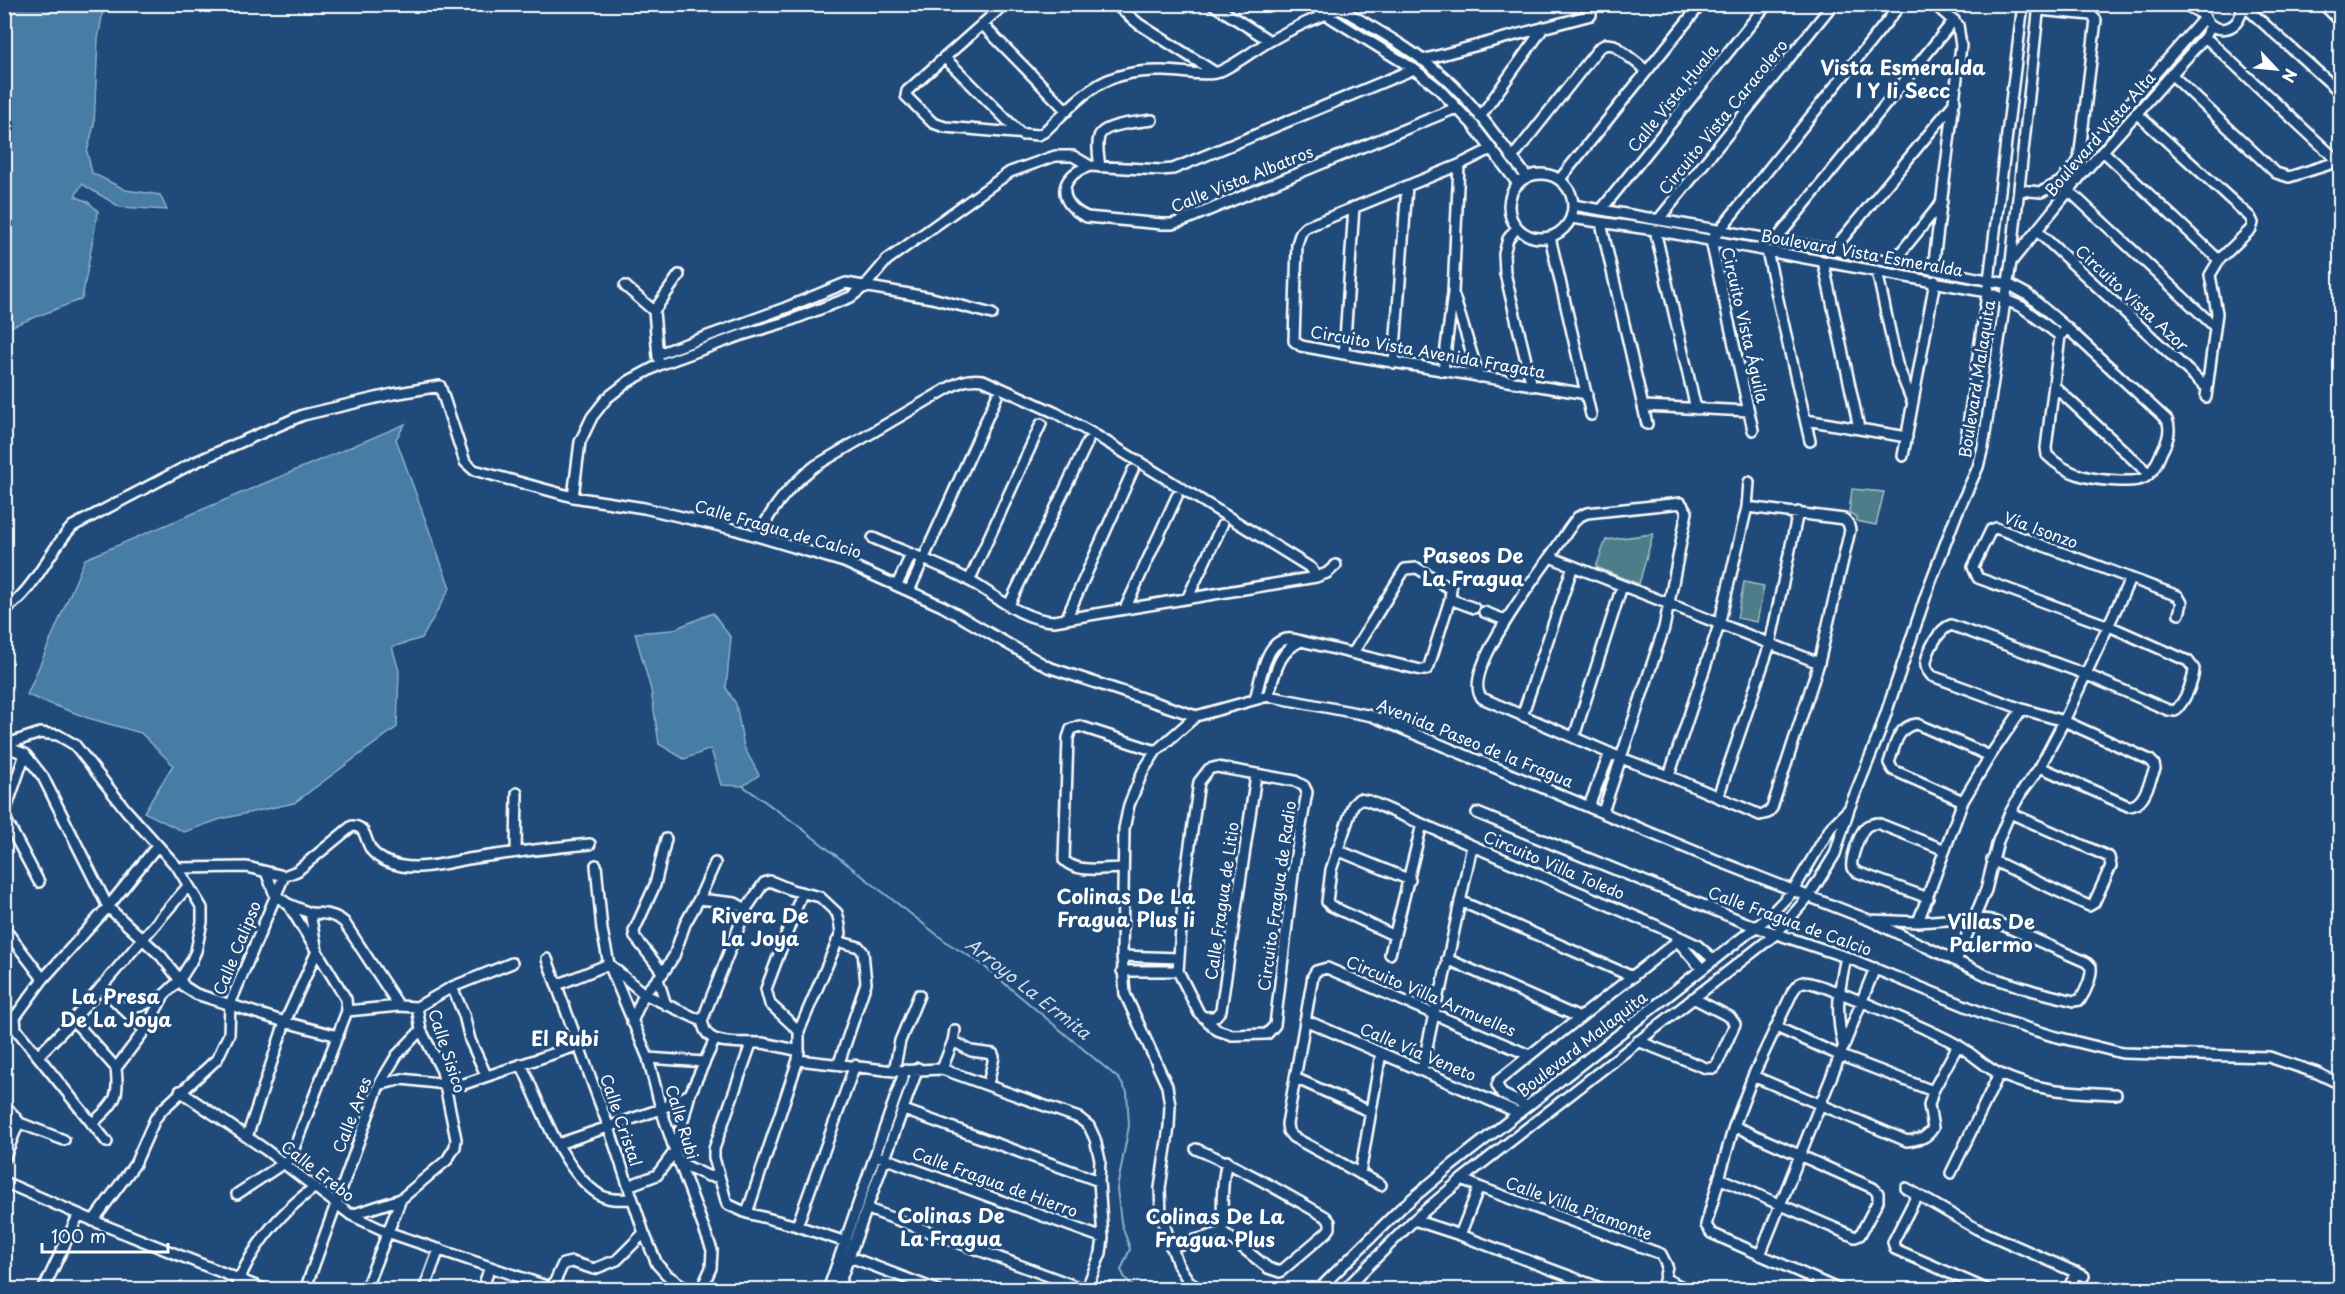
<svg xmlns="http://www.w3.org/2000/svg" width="2345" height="1294" viewBox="0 0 2345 1294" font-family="'Playpen Sans',sans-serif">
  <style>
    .green { fill: #4e7d88; stroke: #a6bec4; stroke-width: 1.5 }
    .water { fill: #467ba4; stroke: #90b0c8; stroke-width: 1.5 }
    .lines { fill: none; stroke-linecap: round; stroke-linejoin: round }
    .stream { stroke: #90b0c8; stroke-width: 2 }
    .minor-casing { stroke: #fff; stroke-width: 14 }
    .minor { stroke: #1f4a7a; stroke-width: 9 }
    .labels { text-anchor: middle; stroke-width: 6; stroke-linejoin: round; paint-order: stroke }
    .street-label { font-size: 16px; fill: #fff; stroke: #1f4a7a }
    .water-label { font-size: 18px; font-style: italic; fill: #d1dee8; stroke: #1f4a7a }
    .quarter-label { font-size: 20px; font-weight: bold; fill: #fff; stroke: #1f4a7a }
  </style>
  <rect width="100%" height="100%" fill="#1f4a7a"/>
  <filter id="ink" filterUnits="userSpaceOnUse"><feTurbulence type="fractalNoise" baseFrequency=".0167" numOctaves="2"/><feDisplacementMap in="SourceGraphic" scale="12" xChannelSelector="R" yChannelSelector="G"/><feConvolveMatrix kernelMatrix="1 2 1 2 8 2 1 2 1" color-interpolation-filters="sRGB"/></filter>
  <g filter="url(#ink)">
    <path class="green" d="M1852,489L1884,492L1876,525L1857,521L1856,516L1849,512Z
      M1653,534L1639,584L1596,567L1606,540Z
      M1744,582L1764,586L1757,622L1737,618Z"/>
    <path class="water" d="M5,4L104,5L98,39L94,125L87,152L92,173L126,190L160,195L167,210L120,207L82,184L75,196L88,202L98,211L82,299L5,329Z
      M405,424L396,439L450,588L422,638L392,647L399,671L397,727L294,803L221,819L184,832L144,812L173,765L141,733L88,718L27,695L85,559Z
      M713,613L731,638L726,688L736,704L744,747L759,775L743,786L721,785L711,749L684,759L659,744L651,690L635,633L672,630Z"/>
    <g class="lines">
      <path class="stream" d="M743,786L796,824L949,944L979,962L1119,1079L1127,1092L1129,1126L1117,1189L1121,1222L1130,1249L1121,1270L1125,1278L1137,1290"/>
      <g class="minor-casing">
        <path id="minor" d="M1005,4L907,91L906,96L933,123L945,127L1038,135L1044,132C1086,92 1103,69 1164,71C1184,71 1195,76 1216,73
          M1115,4L1139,24L1216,73C1234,66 1251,52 1268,42C1294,27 1324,14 1353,4
          M1212,4L1270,41
          M1309,4L1414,69L1437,87L1473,125L1518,184
          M1333,4C1371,27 1412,48 1445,78C1476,106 1501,143 1527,177
          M2184,4L2202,14
          M2203,4C2200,36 2243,38 2242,4
          M2242,4L2340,92
          M2323,4L2340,21
          M2039,10L2091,15L2096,20L2079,159
          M982,24L1067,111
          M2205,37L2339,162
          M944,57L1022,135
          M1422,60L1591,15
          M1414,69L1173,169L1161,170L1090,166C1057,176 1057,204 1087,217L1162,224H1172L1185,220L1456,108
          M2171,74L2276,173L2289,177L2340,161
          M2136,113L2250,217L2253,223L2251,229L2219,260L2210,275L2217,313L2206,397
          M1480,117L1544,27
          M1491,149L1459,165L1306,227L1301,232L1297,244L1294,341L1301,346L1344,354L1587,394
          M2103,151L2219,260
          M1512,158L1599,48L1606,44L1614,45L1647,71
          M1100,167C1099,158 1096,146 1099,137C1102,124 1140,122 1152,120
          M1509 206a32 32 0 1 1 64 0a32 32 0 1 1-64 0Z
          M1560,179L1701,4
          M2066,188L2215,327
          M2019,190L2041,192L2060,182L2204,18
          M1573,205L1833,250L2008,284L2028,295L2067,328L2167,420C2172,431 2167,442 2162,451C2158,461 2153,473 2144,478C2136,482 2128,481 2120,481C2092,480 2068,476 2047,455L2046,448L2060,336L2067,328
          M1601,210L1767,4
          M1571,218L1655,230L1987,292L2022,307L2060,336
          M1659,219L1833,4
          M1601,223L1647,424
          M1517,227L1508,239L1504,254L1505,273L1532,386
          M1655,230L1696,409
          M2037,231L2207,388
          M1550,237L1591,415
          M1775,241L1954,20
          M1833,250L1955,102
          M1767,251L1810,441
          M1823,261L1859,428
          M1893,262L1942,202
          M2011,262L2084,172L2205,37L2211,26
          M1933,269L1961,46L1958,25L1934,4
          M1877,271L1897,364L1912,401
          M625,286L654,311L658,357
          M1454,296L1479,377
          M654,311L679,275
          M658,354L785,308L846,283L932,298L992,314
          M1344,354L1354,207
          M1394,363L1407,186
          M1443,371L1453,293L1459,165
          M2054,386L2149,474
          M1644,406L1749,411
          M1806,420L1907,437
          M1753,430L1711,241L1901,4
          M1965,446L1989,280L2023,4
          M1903,456L1935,281
          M573,497L580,442L592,417L607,398L629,381L659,365L742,335L789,321L851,297L865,286L887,260L1010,172L1055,156H1073L1090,166
          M759,536C771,508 790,485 815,466L945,390C959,382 967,378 983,380L1056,413L1097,436L1311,568L1316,577
          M873,538C902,551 931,561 959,575C990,590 1018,620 1054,621L1316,577L1327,573L1336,565
          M1550,557L1819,663
          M969,581L1041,424
          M897,585L911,555
          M909,591L997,396
          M1188,597L1222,525
          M1450,599L1474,608
          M1009,605L1088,441
          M1125,609L1177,496
          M4,610C35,591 48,551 73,526L193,463L303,415L393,394L440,386L465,462L474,470L573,497L644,508L733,529L844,562L942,606L1048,667L1196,716
          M1484,612L1505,620
          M1066,619L1133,470
          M1268,696C1275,674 1278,651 1301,641
          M1255,699C1262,675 1266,628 1301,641L1421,670H1426L1429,666L1450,599L1451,589L1417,568L1405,569L1353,653
          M1522,716L1573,566
          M1574,737L1622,586
          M4,745L40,733L58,735L75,745L126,810L178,868L202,908V922L196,951L191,962L179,981L164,995L145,1030L116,1068C120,1100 114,1103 92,1124
          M4,746L25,754L43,777L108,907L161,956L185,987L196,994L285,1022L338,1036
          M1217,767L1295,781L1304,786L1307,792L1294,866L1275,1025L1267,1034L1232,1035L1217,1030L1199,1013L1178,971L1184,887L1199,782L1209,769Z
          M2040,767L2128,806C2144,807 2149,782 2155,769L2154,764L2150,760L2064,721L2022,709L1932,676C1928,672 1925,668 1926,662C1928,650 1939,629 1951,625L2085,674L2168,710L2175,711C2185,701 2193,683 2194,669L2188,661L2109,626L1978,578L1973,567L1991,530L1996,528L2178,596L2182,603L2179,614
          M1669,776L1719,625L1747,507L1749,482
          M1718,797L1770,644L1798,512
          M1963,801L1893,770L1889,763C1895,746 1897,726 1917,724L1990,756
          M1589,806L1610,753
          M1603,812L1664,628L1687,512L1681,503L1587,513L1578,517C1567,530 1559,545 1549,558C1534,580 1460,675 1482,698L1621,758L1669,776L1760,815L1768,813L1772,808L1819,663L1850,530L1848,523L1844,519L1747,507
          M1477,813L1756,927L1846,957L1995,1018L2053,1036L2122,1053L2269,1057L2317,1073L2340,1084
          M4,815L25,754
          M4,816L39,882
          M1337,850L1410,880
          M516,852L517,793
          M1992,860L2089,906L2094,903L2111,866L2109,857L2010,813
          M596,865L602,930L609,964L648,1058L661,1109L675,1151L712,1250L711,1268L701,1290
          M178,868L247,867L284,876
          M1123,868C1105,868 1077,874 1064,860L1068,738L1071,729L1079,726L1156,751
          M1928,898L1857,872L1852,868C1850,860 1860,831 1867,826C1870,824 1874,824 1877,823L1945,850
          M699,899L735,903L746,909
          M1460,901L1633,977
          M310,913C324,914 333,913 344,922L399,1006L417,1007L421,1030L442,1071L456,1139L455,1147L447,1160L401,1199L351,1215
          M1918,922L1963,801L1990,756L2022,709
          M4,928L43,979
          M1395,936L1331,906L1327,902L1331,870L1353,805L1359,799L1369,801L1657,926L1697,945L1714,960
          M1676,939L1702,969
          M837,941L859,947L863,952L866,983L839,1063
          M1390,954L1422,824
          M1122,956L1178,958
          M547,959L609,1128L644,1233L657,1264L667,1275L689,1290
          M1447,959L1580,1018
          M1956,961L1986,890L1998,841L2010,813L2021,793L2040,767L2064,721L2130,579
          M609,964L644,994L702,1021C704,1028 705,1033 711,1037C724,1045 748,1042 762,1043C774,1045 787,1048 799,1051L798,1060L894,1071L942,1069L1079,1118L1089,1126L1095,1139L1100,1160L1099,1181L1103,1238L1101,1253L1086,1290
          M1122,971H1178
          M663,973L635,937L634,931L655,885L666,839
          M658,979L666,1005
          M557,985L609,964
          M101,987L145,1030
          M452,987L464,1015L470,1040L486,1075
          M1442,987L1472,846
          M121,1007L141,1006L164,995
          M417,1007L452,987L512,963
          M347,1011L399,1006
          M1203,1017H1215L1221,1010L1256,775
          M73,1020L116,1068
          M1305,1020L1519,1113
          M702,1021L746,909L764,883L770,881L792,890L820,897L837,913L839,920L841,933L799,1031V1051
          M632,1022L644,994L663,973L674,956L685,924L699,899L715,863
          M1776,1027L1839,1055L1933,1091
          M799,1031L770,1004L766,989L802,893
          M1554,1038L1681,938
          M953,1041L971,1051L993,1054L994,1057L988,1084
          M1638,1041L1706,1068H1714L1718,1062L1735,1024L1730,1017L1693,998
          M751,1044L714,1149V1158L727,1204L747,1213L797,1226L846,1242
          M1843,1044C1835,1011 1839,989 1846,957
          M38,1056L73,1020L188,886
          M648,1058L704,1062
          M521,1064C541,1105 561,1171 600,1195C610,1201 622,1199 632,1199
          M942,1069L953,1041L955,1030
          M1422,1070L1439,991
          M894,1071L900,1041L919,995
          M1753,1076L1907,1141C1920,1139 1926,1139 1933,1128L1929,1105L1933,1091L1958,1045
          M1295,1078L1371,1112
          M379,1085L402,1079L445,1084H464L579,1045
          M180,1091L266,1150L351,1215L387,1232L552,1288
          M4,1104L19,1122L4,1159
          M1527,1106L1502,1094L1497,1085L1499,1080L1550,1039
          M904,1110L1099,1181
          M4,1117L64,1140
          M247,1137L285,1022L317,951L310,913L288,904
          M107,1142L16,1029L15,1017L43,979L108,907L157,846
          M558,1144L661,1109L690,1094
          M1196,1149C1242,1168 1284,1193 1326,1217L1330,1222V1228L1327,1232L1280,1272L1268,1268L1223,1232C1222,1208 1221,1185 1227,1161
          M876,1155L1103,1238
          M678,1162L708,1176L719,1177
          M1951,1173L1999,1074
          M1360,1174L1381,1053
          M1719,1178L1855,1237L1860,1235L1878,1201V1193L1873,1188L1734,1126
          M1462,1179L1479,1187L1661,1254L1667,1266L1662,1290
          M4,1182L106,1226L266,1290
          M1381,1185L1293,1137L1288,1131L1287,1124L1313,976L1316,971L1327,968L1529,1055
          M628,1186L657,1175L675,1151L690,1094L715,1039
          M1906,1188L1977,1229L2084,1276
          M237,1194L290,1159L347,1011L346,999L288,904L275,895L266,872
          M1917,1195L1893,1242L1895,1249L1988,1290
          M868,1209L1086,1290
          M747,1213L798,1060
          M1414,1220L1460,1235L1606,1290
          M93,1221L135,1164L155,1119L163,1109L217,1059L229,1034L230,1004L284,876L297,871L352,826C368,826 364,842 373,852C380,860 391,864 402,866C424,870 453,861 475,858C513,852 552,848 590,844
          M797,1226L855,1065
          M1460,1235L1479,1187
          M1171,1247L1223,1232
          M1760,1255L1875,968
          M850,1257L937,1290
          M1666,1279L1688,1290
          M43,1290L79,1214
          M235,1290C251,1247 278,1214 315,1187
          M305,1290L379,1085L397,1055L421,1030
          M365,1290L401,1199
          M424,1290L439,1249
          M482,1290L490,1267
          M551,1290L563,1264L572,1262L594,1269L617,1260L644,1233
          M828,1290L905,1070
          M837,1290L918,1068
          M1199,1290L1188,1280L1178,1265L1161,1215L1160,1188L1169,1127L1170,1105L1167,1086L1125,994L1122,956L1124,829L1129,805L1143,771L1156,751L1196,716L1268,696L1372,716L1708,857L1869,920L1990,977L2034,991L2074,1001L2080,1000C2086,991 2092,977 2091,967L2086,962L1991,920L1974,918L1918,922L1869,920
          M1318,1290L1401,1208L1451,1166L1766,919L1793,891L1831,827L1849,809
          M1344,1290L1414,1220L1462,1179L1776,934L1809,896L1835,854L1849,809L1878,737L1928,589L1957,513L1978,467L1983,447L2011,262L2039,4
          M1424,1290L1429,1287L1438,1290
          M1840,1290L1711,1233L1706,1225L1734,1126L1753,1076L1793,991C1796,987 1798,983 1803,982C1817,980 1942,1035 1959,1046C1973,1054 1986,1068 2000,1074C2038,1092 2076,1092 2116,1094
          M2068,1290L2076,1272"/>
      </g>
      <use href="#minor" class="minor"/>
    </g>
  </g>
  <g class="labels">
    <g class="street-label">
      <text transform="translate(1673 98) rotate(-51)" y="6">Calle Vista Huala</text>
      <text transform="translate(1723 117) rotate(-51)" y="6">Circuito Vista Caracolero</text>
      <text transform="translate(2100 134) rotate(-49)" y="6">Boulevard Vista Alta</text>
      <text transform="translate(1242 179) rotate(-22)" y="6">Calle Vista Albatros</text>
      <text transform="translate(1862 253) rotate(10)" y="6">Boulevard Vista Esmeralda</text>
      <text transform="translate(2132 298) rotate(43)" y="6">Circuito Vista Azor</text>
      <text transform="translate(1745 325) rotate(77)" y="6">Circuito Vista Águila</text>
      <text transform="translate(1428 352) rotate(10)" y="6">Circuito Vista Avenida Fragata</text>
      <text transform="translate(1977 379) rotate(-81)" y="6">Boulevard Malaquita</text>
      <text transform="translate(778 529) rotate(16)" y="6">Calle Fragua de Calcio</text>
      <text transform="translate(2041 530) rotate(20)" y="6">Vía Isonzo</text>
      <text transform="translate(1475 743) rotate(22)" y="6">Avenida Paseo de la Fragua</text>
      <text transform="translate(1554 865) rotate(23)" y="6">Circuito Villa Toledo</text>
      <text transform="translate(1277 896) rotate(-82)" y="6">Circuito Fragua de Radio</text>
      <text transform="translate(1222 901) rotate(-82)" y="6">Calle Fragua de Litio</text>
      <text transform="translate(1790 921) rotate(20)" y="6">Calle Fragua de Calcio</text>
      <text transform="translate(237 948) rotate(-68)" y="6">Calle Calipso</text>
      <text transform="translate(1431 996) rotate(23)" y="6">Circuito Villa Armuelles</text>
      <text transform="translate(1582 1044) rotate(-38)" y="6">Boulevard Malaquita</text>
      <text transform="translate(447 1051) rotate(72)" y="6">Calle Sisico</text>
      <text transform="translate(1418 1052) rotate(23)" y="6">Calle Vía Veneto</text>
      <text transform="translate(352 1115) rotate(-69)" y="6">Calle Ares</text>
      <text transform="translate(621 1120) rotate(71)" y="6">Calle Cristal</text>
      <text transform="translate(682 1122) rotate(73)" y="6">Calle Rubi</text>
      <text transform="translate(318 1171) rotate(38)" y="6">Calle Erebo</text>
      <text transform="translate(995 1182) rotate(20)" y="6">Calle Fragua de Hierro</text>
      <text transform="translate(1579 1208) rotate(20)" y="6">Calle Villa Piamonte</text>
    </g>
    <g class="water-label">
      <text transform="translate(1028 989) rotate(38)" y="6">Arroyo La Ermita</text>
    </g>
    <g class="quarter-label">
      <text x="1903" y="75">Vista Esmeralda<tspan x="1903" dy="23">I Y Ii Secc</tspan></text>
      <text x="1473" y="563">Paseos De<tspan x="1473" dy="23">La Fragua</tspan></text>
      <text x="1126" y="904">Colinas De La<tspan x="1126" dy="23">Fragua Plus Ii</tspan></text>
      <text x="760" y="923">Rivera De<tspan x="760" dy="23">La Joya</tspan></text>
      <text x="1991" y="929">Villas De<tspan x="1991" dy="23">Palermo</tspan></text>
      <text x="116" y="1004">La Presa<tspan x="116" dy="23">De La Joya</tspan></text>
      <text x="565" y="1046">El Rubi</text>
      <text x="951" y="1223">Colinas De<tspan x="951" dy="23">La Fragua</tspan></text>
      <text x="1215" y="1224">Colinas De La<tspan x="1215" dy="23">Fragua Plus</tspan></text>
    </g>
  </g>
  <rect width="2345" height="1294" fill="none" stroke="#1f4a7a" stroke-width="24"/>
  <rect x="12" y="12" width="2321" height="1270" fill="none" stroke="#fff" stroke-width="2" filter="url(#ink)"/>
  <g transform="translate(2276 69) rotate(116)" stroke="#1f4a7a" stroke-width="4.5" paint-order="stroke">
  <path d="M0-4.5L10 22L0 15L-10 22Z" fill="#ffffff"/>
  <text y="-9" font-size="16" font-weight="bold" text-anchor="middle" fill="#ffffff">N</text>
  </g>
  <path d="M42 1243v9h126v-9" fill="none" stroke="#ffffff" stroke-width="3"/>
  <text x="51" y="1243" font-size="18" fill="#ffffff" stroke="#1f4a7a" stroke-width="4.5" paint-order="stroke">100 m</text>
</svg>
